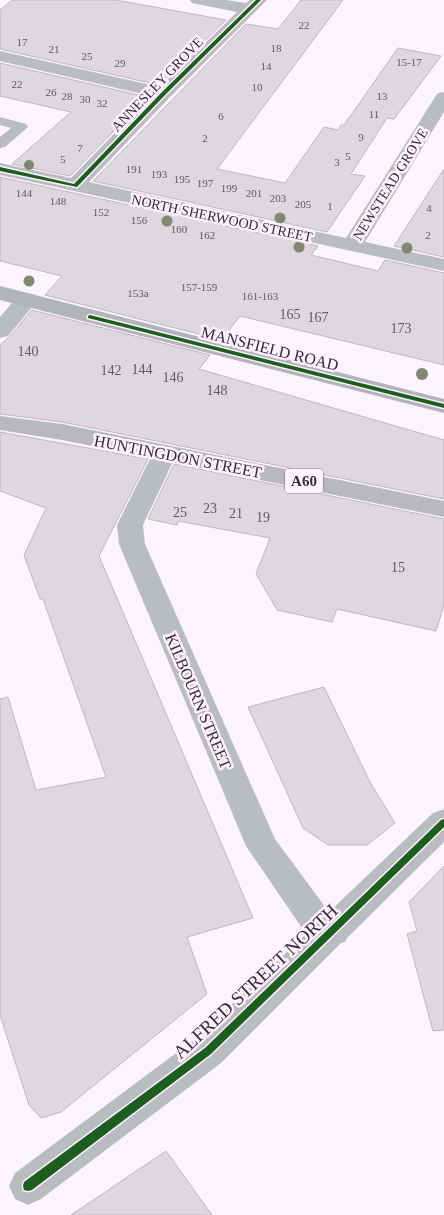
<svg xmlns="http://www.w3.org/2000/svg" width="444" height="1215" viewBox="0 0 444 1215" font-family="Georgia,serif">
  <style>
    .building { fill: #dfd7df; stroke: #bfb7bf }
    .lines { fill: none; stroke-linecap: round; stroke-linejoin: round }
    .lane { fill: #b9bdbf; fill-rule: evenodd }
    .street { fill: #b9bdbf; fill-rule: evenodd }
    .primary { fill: #b1b5b8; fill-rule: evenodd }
    .highway { fill: #b7b9bd; fill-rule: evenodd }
    .cycleway-casing { stroke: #fff0ff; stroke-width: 3 }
    .cycleway { fill: #1b5e20; fill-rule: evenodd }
    .tree { fill: #808871 }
    .labels { text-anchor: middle; stroke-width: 5; stroke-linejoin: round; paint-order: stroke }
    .far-number-label { font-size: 11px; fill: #605760 }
    .far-street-label { font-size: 14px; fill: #352c35; stroke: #fff0ff }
    .number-label { font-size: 14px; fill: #605760 }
    .shield { fill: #fff0ff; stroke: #726772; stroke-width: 1 }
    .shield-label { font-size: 15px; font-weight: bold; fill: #352c35 }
    .street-label { font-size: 16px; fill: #352c35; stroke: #fff0ff }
    .near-street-label { font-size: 19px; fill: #352c35; stroke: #fff0ff }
  </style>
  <rect width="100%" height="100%" fill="#fcf4fc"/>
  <path class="building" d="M12,0H116L226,20L159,85L0,49V10Z
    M301,0H343L217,169L285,183L324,127L338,130L341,125H344L398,48L441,56L394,119L387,118L351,174L365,176L327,232L93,181L246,24L278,29Z
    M0,63L147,97L70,176L12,164L71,112L0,96Z
    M444,169V257L394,246Z
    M0,177L318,246L311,255L378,271L385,260L444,273V365L240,316L222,340L45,295L62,276L0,261Z
    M32,310L210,355L199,369L444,440V499L62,422L0,414V345L9,337Z
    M0,432L148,459L99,556L253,918L187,937L207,994L61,1112L41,1118L29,1105L0,1015V699L8,697L36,790L106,777L43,599H40L24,555L46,508L0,491Z
    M174,464L444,519V605L436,631L337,609L332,622L277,610L256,574L270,538L178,521L177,525L148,519Z
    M324,687L371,784L395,823L367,845H328L303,828L248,707Z
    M444,866V1030L433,1031L407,934L417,931L409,902Z
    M166,1151L212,1215H71Z"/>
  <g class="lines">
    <path class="lane" d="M0,117L26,124L28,127L5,147L0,148V137L11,128L0,125Z"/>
    <path class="street" d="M190,0H226L246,3L250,0H267L170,97L89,182L346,238L435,97L438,93L444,92V112L365,242L444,259V271L0,175V163L71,178L151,96L0,61V51L160,87L237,12L192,3Z
      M27,293L35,295L38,300L8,336L0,338V317L19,295Z
      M165,445L174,447L177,453L143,525L145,544L275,839L326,908L330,911L433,813L444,809V842L347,938L345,942L341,943L221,1063L41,1199L28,1205L15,1199L9,1186L15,1173L195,1039L308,932L302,928L246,846L119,544L117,525L156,447Z"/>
    <path class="primary" d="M0,286L444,399V413L0,300Z"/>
    <path class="highway" d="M0,416L62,424L444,501V517L62,440L0,430Z"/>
    <g class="cycleway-casing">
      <path id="cycleway" d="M256,0H261L166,94L77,187L0,171V167L74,184L162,92Z
        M90,315L444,404V408L88,318V316Z
        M444,819V827L211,1054L32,1190L28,1191L24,1190L23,1186L24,1182L205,1048L441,820Z"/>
    </g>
    <use href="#cycleway" class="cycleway"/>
  </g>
  <g class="tree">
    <circle cx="29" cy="165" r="5"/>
    <circle cx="280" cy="218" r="5.5"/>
    <circle cx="167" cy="221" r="5.5"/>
    <circle cx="299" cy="247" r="5.5"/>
    <circle cx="407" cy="248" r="5.5"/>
    <circle cx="29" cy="281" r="5.5"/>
    <circle cx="422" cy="374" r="6"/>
  </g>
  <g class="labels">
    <g class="far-number-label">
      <text x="304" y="29">22</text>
      <text x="22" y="46">17</text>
      <text x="276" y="52">18</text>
      <text x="54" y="53">21</text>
      <text x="87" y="60">25</text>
      <text x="409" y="66">15-17</text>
      <text x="120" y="67">29</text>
      <text x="266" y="70">14</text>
      <text x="17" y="88">22</text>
      <text x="257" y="91">10</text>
      <text x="51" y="96">26</text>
      <text x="67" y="100">28</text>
      <text x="382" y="100">13</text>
      <text x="85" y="103">30</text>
      <text x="102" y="107">32</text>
      <text x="374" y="118">11</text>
      <text x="221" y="120">6</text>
      <text x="361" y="141">9</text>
      <text x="205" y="142">2</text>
      <text x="80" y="152">7</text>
      <text x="348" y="160">5</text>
      <text x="63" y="163">5</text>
      <text x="337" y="166">3</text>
      <text x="134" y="173">191</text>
      <text x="159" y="178">193</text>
      <text x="182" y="183">195</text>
      <text x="205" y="187">197</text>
      <text x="229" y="192">199</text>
      <text x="24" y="197">144</text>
      <text x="254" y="197">201</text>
      <text x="278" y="202">203</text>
      <text x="58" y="205">148</text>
      <text x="303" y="208">205</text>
      <text x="330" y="210">1</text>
      <text x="429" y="212">4</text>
      <text x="101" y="216">152</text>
      <text x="139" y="224">156</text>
      <text x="179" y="233">160</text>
      <text x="207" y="239">162</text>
      <text x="428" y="239">2</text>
      <text x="199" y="291">157-159</text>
      <text x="138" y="297">153a</text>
      <text x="260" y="300">161-163</text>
    </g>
    <g class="far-street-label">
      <text transform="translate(157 84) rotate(-46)" y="5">ANNESLEY GROVE</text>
      <text transform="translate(390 184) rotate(-58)" y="5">NEWSTEAD GROVE</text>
      <text transform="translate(222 218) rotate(12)" y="5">NORTH SHERWOOD STREET</text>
    </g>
    <g class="number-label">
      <text x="290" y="319">165</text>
      <text x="318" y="322">167</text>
      <text x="401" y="333">173</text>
      <text x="28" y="356">140</text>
      <text x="142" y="374">144</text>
      <text x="111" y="375">142</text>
      <text x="173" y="382">146</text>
      <text x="217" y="395">148</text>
      <text x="210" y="513">23</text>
      <text x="180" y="517">25</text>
      <text x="236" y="518">21</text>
      <text x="263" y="522">19</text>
      <text x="398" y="572">15</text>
    </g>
    <rect class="shield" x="285" y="468.5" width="38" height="25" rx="4"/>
    <g class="shield-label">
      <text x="304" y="486">A60</text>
    </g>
    <g class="street-label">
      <text transform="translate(270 348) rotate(14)" y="6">MANSFIELD ROAD</text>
      <text transform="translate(178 456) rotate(11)" y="6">HUNTINGDON STREET</text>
      <text transform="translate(199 701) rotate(67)" y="6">KILBOURN STREET</text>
    </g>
    <g class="near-street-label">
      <text transform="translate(255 981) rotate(-43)" y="7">ALFRED STREET NORTH</text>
    </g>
  </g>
</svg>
